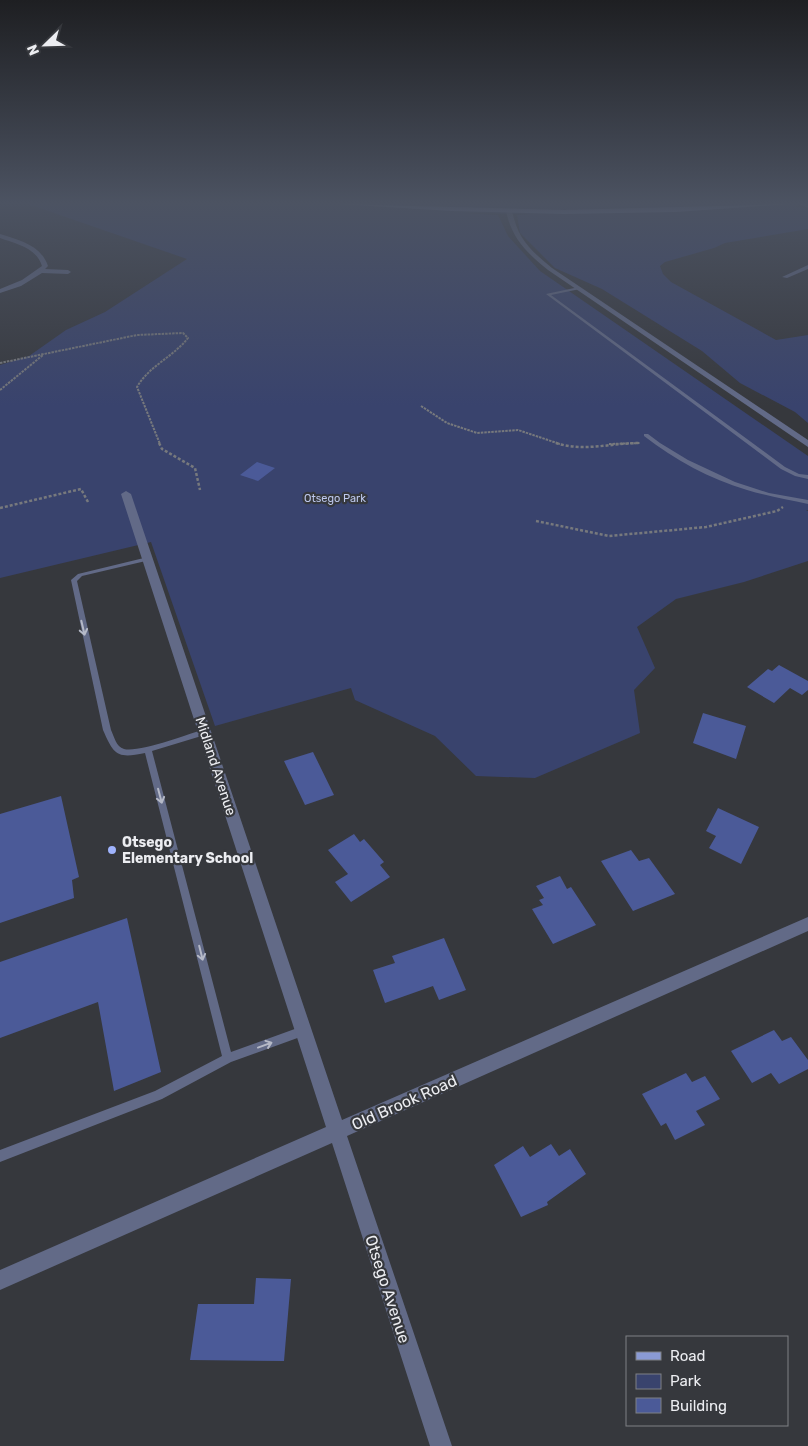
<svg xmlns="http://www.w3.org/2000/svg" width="808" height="1446" viewBox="0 0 808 1446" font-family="Rubik,sans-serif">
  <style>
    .green { fill: #39436d }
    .building { fill: #4b5a98 }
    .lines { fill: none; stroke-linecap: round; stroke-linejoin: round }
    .path-far1 { stroke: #77797d; stroke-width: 2; stroke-dasharray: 2.5 1; stroke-linecap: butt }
    .path { stroke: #77797d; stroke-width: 2.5; stroke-dasharray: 3 2; stroke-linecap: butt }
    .lane { fill: #626a87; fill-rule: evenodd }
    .street { fill: #626a87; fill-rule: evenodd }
    .primary { fill: #8a9ad4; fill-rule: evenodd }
    .oneway { stroke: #b5b9c7 }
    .poi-dot { fill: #9fb3fd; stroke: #36383d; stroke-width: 2 }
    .labels { text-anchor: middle; stroke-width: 4.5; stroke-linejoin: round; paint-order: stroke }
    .far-park-label { font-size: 11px; fill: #bec9ee; stroke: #36383d }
    .street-label { font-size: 14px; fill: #ecedf1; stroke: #36383d }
    .poi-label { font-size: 14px; font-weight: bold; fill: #ecedf1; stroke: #36383d; text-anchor: start }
    .near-street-label { font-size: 16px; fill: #ecedf1; stroke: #36383d }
  </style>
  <rect width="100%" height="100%" fill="#36383d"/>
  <path class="green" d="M28,204H808L795,206L808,209V229L725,243L714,248L665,262L660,266L663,274L671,282L776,340L808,335V423L795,412L740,383L702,351L602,289L555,268L520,233L517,215L530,214L463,213L498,215L508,236L540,271L808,456V510L806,511H808V561L744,582L676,599L637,627L655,668L634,690L640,733L535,778L476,776L435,736L355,700L351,688L215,726L151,542L0,578V365L29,356L66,330L105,312L187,259Z"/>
  <path class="building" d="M257,462L275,468L258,481L240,475Z
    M779,665L808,681V690L802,695L790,688L774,703L747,687L768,669L772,671Z
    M703,713L746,726L736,759L693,743Z
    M313,752L334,795L305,805L284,761Z
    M61,796L79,877L72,880L74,898L0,923V814Z
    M718,808L759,827L741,864L709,848L716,836L706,831Z
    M354,834L360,842L364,839L384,862L380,865L390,877L351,902L335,882L348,874L328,850Z
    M631,850L639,861L649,858L675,894L633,911L601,861Z
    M560,876L567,889L571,887L596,925L553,944L532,909L543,905L539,900L544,898L536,886Z
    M127,918L161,1072L114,1091L98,1002L0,1038V962Z
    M444,938L466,990L439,1000L433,986L385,1003L373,970L395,963L392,956Z
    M774,1030L782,1041L791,1037L808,1060V1069L779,1084L771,1073L752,1083L731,1051Z
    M686,1073L692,1082L705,1076L720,1099L696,1111L705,1125L675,1140L666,1123L661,1126L642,1094Z
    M551,1144L559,1156L570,1149L586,1174L547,1202L548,1205L521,1217L494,1165L523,1146L530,1157Z
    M256,1278L291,1279L284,1361L190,1360L198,1304H254Z"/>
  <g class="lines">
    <path class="path-far1" d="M0,363L137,335L183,333L188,338C173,357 149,366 137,387L160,444
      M0,390L43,355
      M421,406L447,423L477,433L518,430L560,444
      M609,444L640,443"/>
    <path class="path" d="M159,443L162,449L195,468L200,490
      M556,443C583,452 612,443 640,443
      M0,508L81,489L88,502
      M536,521L609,536L706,527L777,511L783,507"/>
    <path class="lane" d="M579,287H580V289L551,295L785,467L799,474L808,475V479L795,476L781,469L546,294Z
      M644,434H648L660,443L688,460L735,482L769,493L808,500V504C788,500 767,496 747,490C710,479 675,460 644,436Z
      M148,557L150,558V560L82,576L77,581L111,730C114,736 116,747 124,749C138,753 189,734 205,729L208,730L209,732L208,734L152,751L231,1052L303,1026L307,1027L308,1031L307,1035L303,1036L231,1062L162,1099L0,1162V1150L155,1091L222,1056L145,753C117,759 114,755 103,730L71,580L78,574Z"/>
    <path class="street" d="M800,204H808V208Z
      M509,209L512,211C518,239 530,250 552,268L808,440V447L548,270C527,253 512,239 506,211Z
      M0,234C19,240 41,245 48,266L45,269L68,270L71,272L68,274L42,273L21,286L0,293V289L22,280L42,266C36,247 16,244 0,238Z
      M808,265V269L787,278L782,277Z
      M126,491L131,494L342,1120L808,917V931L347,1136L452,1446H430L332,1143L0,1290V1270L326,1127L121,494Z"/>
    <path class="primary" d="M338,204L564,210L790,204L676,212L564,214L452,211Z"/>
  </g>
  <defs><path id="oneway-shaft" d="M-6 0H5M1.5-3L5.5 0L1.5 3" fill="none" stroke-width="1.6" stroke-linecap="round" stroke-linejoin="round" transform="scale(1.25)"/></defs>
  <g class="oneway">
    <use href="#oneway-shaft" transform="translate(83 628) rotate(77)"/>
    <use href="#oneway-shaft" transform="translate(160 796) rotate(75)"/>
    <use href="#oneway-shaft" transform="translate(201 953) rotate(76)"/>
    <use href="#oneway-shaft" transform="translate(265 1045) rotate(-20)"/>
  </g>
  <linearGradient id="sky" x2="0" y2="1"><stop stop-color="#1e1f22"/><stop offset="0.5" stop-color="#4c5362"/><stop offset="1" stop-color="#4c5362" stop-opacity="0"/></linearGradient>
  <rect width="808" height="406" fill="url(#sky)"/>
  <circle class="poi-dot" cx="112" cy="850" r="5"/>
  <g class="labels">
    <g class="far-park-label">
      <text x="335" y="502">Otsego Park</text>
    </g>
    <g class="street-label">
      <text transform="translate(216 766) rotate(72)" y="5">Midland Avenue</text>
    </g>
    <g class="poi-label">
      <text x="122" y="847">Otsego<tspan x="122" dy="16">Elementary School</tspan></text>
    </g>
    <g class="near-street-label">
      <text transform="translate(404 1102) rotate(-24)" y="6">Old Brook Road</text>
      <text transform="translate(388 1289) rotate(72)" y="6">Otsego Avenue</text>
    </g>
  </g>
  <rect x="626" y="1336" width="162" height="90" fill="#36383d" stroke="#7f8085"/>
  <rect x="636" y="1352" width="25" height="8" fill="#8a9ad4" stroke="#7f8085"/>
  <text x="670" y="1361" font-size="15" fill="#ecedf1">Road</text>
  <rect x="636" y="1374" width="25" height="15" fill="#39436d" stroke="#7f8085"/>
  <text x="670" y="1386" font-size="15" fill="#ecedf1">Park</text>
  <rect x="636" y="1398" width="25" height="15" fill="#4b5a98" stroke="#7f8085"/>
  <text x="670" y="1411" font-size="15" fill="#ecedf1">Building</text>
  <g transform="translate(45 45) rotate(247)" stroke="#36383d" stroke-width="4" paint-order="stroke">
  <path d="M0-4L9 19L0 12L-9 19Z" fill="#ecedf1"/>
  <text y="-8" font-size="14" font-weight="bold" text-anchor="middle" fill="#ecedf1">N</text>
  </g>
</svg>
